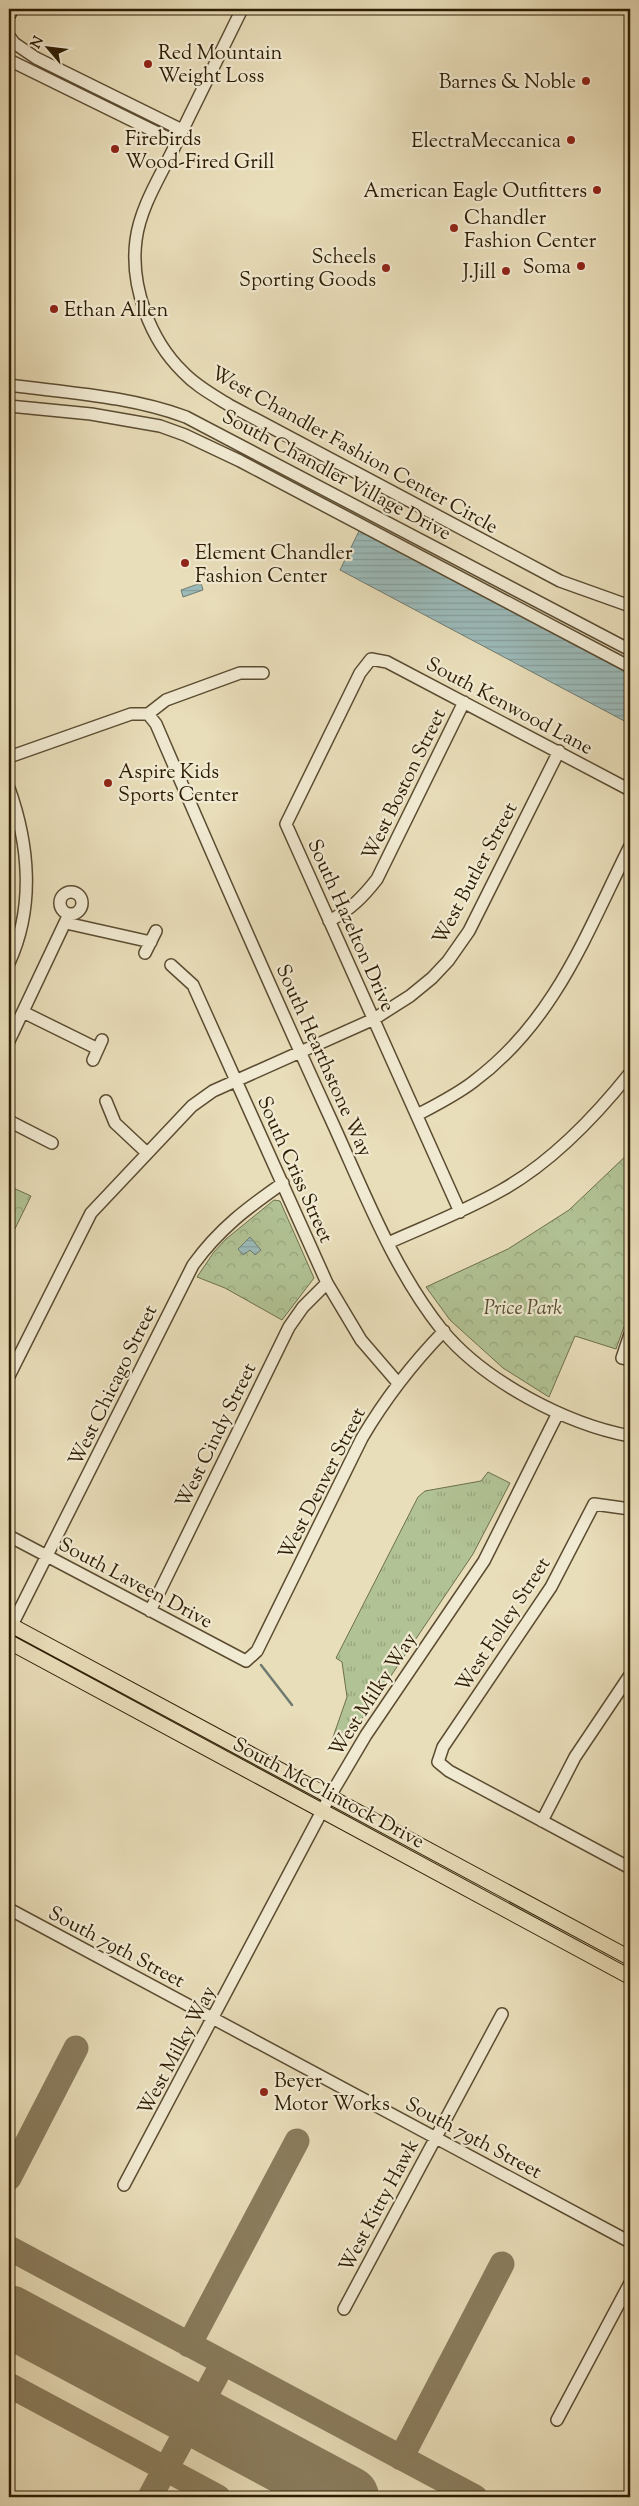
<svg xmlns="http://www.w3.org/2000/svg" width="639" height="2506" viewBox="0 0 639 2506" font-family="'Sorts Mill Goudy',serif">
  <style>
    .grass { fill: url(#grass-tufts); stroke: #6e6f4c }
    .forest { fill: url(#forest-crowns); stroke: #6e6f4c }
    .water { fill: url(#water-rules); stroke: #6f7b70 }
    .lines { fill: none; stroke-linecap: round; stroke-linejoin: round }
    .stream { stroke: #6f7b70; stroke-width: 2.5 }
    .taxiway { stroke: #8a7d5e; stroke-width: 25 }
    .runway { stroke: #8a7d5e; stroke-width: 62 }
    .minor-casing { stroke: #5b4c31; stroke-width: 14 }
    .major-casing { stroke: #2c1c03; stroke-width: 16 }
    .minor { stroke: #f1ead2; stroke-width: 11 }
    .major { stroke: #e9deba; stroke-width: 14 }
    .poi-dot { fill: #8f2418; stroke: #f1ead2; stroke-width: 2 }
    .labels { text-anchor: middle; stroke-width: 4.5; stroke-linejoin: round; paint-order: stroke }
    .poi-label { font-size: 20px; fill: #2c1c03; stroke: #f1ead2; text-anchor: start }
    .street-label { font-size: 20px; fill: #2c1c03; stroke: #f1ead2 }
    .park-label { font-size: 20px; font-style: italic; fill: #544e2e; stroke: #f1ead2 }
  </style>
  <defs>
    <pattern id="grass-tufts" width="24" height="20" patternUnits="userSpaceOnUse" patternTransform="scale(1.25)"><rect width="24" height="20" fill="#b1c294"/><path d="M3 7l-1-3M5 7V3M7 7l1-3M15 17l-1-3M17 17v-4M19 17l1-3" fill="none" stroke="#98a67e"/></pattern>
    <pattern id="forest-crowns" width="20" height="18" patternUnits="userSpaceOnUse" patternTransform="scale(1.25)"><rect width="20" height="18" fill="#b1c294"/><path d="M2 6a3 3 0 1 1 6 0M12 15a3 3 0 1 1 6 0" fill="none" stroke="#98a67e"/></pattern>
    <pattern id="water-rules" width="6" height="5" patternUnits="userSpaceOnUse" patternTransform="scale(1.25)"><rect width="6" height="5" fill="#9bbab9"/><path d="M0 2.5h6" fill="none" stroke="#869f9d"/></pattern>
  </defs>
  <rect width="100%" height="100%" fill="#e9deba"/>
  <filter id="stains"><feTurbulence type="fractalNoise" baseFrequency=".004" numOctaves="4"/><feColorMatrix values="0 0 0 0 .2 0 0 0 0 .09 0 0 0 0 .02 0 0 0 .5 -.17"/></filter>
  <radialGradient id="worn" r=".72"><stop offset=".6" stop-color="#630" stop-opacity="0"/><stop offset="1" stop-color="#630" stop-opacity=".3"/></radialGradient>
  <path class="grass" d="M488,1472L510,1483L473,1554L343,1747L332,1740L347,1697L342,1662L336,1658L418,1497L425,1491L481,1481Z"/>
  <path class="forest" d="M630,1152V1310L616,1349L575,1336L549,1397L503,1368L450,1320L426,1287L508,1249L569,1210Z
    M9,1186L31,1196L9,1241Z
    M274,1200L280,1201L314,1278L282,1320L225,1288L197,1277L214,1252L226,1239Z"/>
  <path class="water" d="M359,531L630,674V724L340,570Z
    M201,583L203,590L183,597L181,590Z
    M250,1237L261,1250L255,1255L250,1250L243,1255L238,1249Z"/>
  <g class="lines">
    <path class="stream" d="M261,1665L292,1705"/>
    <path class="taxiway" d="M9,2178L76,2048
      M9,2248L475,2497
      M189,2345L297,2141
      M9,2385L218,2497
      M401,2458L502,2264
      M166,2469L223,2363
      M150,2497L165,2469"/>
    <path class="runway" d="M9,2316L348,2497"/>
    <g class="minor-casing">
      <path id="minor" d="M242,9C219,56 195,104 172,152C158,180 140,209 136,240C130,286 150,340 183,372C196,386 213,395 229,405L560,581L630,606
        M9,36L14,43L36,58L182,130
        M9,60L176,142
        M9,385C69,393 129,396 186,417L630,650
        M9,406L91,414L160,426L185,435L240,461L630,667
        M148,714L156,724C212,854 269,984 328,1113C362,1186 391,1266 442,1330C484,1381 566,1424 630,1436
        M148,714L166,700L240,673H263
        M9,757L131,714H148
        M9,788C29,844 35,907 9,963
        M60 903a11 11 0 1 1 22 0a11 11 0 1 1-22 0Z
        M329,921C350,910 363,897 377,879L464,702
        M66,923L151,942
        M145,953L156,931
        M171,965L193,985L327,1283L361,1340L398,1383
        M23,1012L98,1049
        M9,1041L69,914
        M93,1060L102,1040
        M106,1101L115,1123L147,1153
        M417,1115C436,1105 456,1095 473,1082C555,1021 586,934 630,846
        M9,1121L52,1143
        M460,1212L286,824L360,673L371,659L387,662L630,790
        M388,1243C426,1226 465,1211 502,1190C552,1162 594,1118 630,1073
        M630,1334L622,1358L630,1360
        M9,1376L91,1213L192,1106L213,1091L374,1019L410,996L432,978L448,961L469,931L559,751
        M630,1509L594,1504L551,1587L443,1747L438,1762L449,1771L630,1868
        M9,1536L246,1661L257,1651L362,1438C385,1399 412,1364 444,1331
        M150,1611L289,1327L303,1307L327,1283
        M9,1631L193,1265C219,1229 247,1208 283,1183
        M542,1821L575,1757L630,1675
        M9,1909L630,2242
        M124,2185L330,1796L366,1735L484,1561L558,1413
        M344,2309L502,2014
        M557,2420L630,2283"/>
    </g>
    <g class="major-casing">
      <path id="major" d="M9,14L11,9
        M9,1624L630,1958
        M9,1642L630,1977"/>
    </g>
    <use href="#minor" class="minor"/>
    <use href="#major" class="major"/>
  </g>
  <g class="poi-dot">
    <circle cx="148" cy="64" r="5"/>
    <circle cx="586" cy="81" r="5"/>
    <circle cx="571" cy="140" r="5"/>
    <circle cx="115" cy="149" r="5"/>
    <circle cx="597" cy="190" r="5"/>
    <circle cx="454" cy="228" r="5"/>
    <circle cx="581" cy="266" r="5"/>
    <circle cx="386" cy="268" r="5"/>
    <circle cx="506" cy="271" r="5"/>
    <circle cx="54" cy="309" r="5"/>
    <circle cx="185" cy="563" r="5"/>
    <circle cx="108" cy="783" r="5"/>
    <circle cx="264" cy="2092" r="5"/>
  </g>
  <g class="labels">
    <g class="poi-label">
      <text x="158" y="59">Red Mountain<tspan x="158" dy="23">Weight Loss</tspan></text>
      <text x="576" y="88" text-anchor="end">Barnes &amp; Noble</text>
      <text x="125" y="145">Firebirds<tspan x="125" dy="23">Wood-Fired Grill</tspan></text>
      <text x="561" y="147" text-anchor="end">ElectraMeccanica</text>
      <text x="587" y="197" text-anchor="end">American Eagle Outfitters</text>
      <text x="464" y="224">Chandler<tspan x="464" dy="23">Fashion Center</tspan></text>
      <text x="376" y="263" text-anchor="end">Scheels<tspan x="376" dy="23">Sporting Goods</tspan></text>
      <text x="571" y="273" text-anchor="end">Soma</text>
      <text x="496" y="278" text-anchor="end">J.Jill</text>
      <text x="64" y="316">Ethan Allen</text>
      <text x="195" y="559">Element Chandler<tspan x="195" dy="23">Fashion Center</tspan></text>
      <text x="118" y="778">Aspire Kids<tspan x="118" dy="23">Sports Center</tspan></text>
      <text x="274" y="2087">Beyer<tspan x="274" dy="23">Motor Works</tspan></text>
    </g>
    <g class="street-label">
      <text transform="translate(355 449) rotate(29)" y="7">West Chandler Fashion Center Circle</text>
      <text transform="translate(337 474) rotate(28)" y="7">South Chandler Village Drive</text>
      <text transform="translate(510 705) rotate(28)" y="7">South Kenwood Lane</text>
      <text transform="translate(403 784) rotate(-64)" y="7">West Boston Street</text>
      <text transform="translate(474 873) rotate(-62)" y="7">West Butler Street</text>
      <text transform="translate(352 925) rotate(66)" y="7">South Hazelton Drive</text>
      <text transform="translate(325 1060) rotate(66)" y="7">South Hearthstone Way</text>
      <text transform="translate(296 1169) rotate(66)" y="7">South Criss Street</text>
      <text transform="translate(112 1385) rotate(-64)" y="7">West Chicago Street</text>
      <text transform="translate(215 1435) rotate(-64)" y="7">West Cindy Street</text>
      <text transform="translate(321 1483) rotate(-63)" y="7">West Denver Street</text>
      <text transform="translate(136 1582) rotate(28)" y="7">South Laveen Drive</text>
      <text transform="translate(502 1624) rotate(-57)" y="7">West Folley Street</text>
      <text transform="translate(372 1694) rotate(-57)" y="7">West Milky Way</text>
      <text transform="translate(329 1792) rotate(28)" y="7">South McClintock Drive</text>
      <text transform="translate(117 1946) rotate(28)" y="7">South 79th Street</text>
      <text transform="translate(176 2050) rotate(-62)" y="7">West Milky Way</text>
      <text transform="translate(474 2137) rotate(28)" y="7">South 79th Street</text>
      <text transform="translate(378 2205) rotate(-62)" y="7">West Kitty Hawk</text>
    </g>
    <g class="park-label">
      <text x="523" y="1314">Price Park</text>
    </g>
  </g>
  <rect width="639" height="2506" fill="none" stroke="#e9deba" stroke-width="30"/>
  <rect x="10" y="10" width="619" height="2486" fill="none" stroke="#2c1c03" stroke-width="2.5"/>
  <rect x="15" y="15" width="609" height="2476" fill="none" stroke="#2c1c03"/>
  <g transform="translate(48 48) rotate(298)" stroke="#f1ead2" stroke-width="4" paint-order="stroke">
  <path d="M0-4L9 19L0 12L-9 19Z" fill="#2c1c03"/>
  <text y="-8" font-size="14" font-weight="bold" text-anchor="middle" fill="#2c1c03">N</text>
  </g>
  <rect width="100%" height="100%" filter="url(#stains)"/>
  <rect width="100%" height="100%" fill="url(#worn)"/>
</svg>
